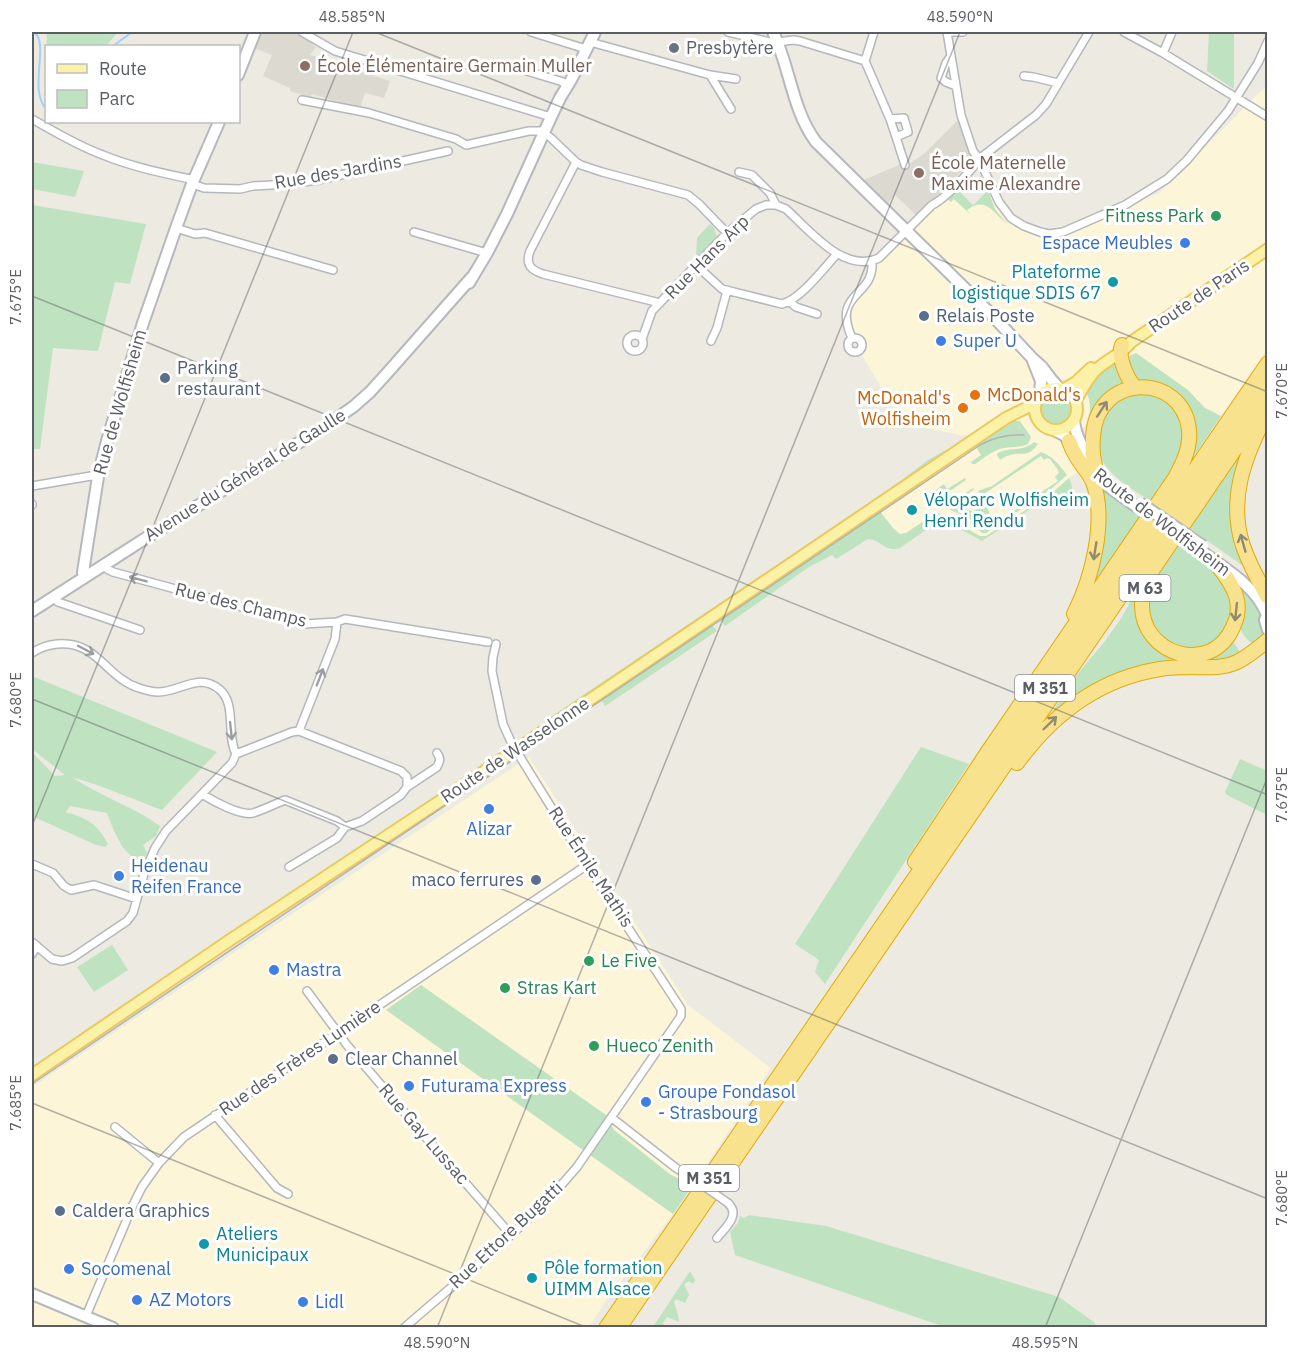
<svg xmlns="http://www.w3.org/2000/svg" width="1299" height="1359" viewBox="0 0 1299 1359" font-family="'IBM Plex Sans',sans-serif">
  <style>
    .commercial { fill: #fcf5d7 }
    .education { fill: #dcd9d0 }
    .green { fill: #bfe3c0 }
    .lines { fill: none; stroke-linecap: round; stroke-linejoin: round }
    .stream { stroke: #a3d0fb; stroke-width: 2 }
    .street-casing { stroke: #b4b7bc; stroke-width: 10 }
    .secondary-casing { stroke: #b5b8bd; stroke-width: 14 }
    .primary-casing { stroke: #eac95c; stroke-width: 14 }
    .highway-casing { stroke: #e3aa0a; stroke-width: 16 }
    .street { stroke: #fff; stroke-width: 7 }
    .secondary { stroke: #fff; stroke-width: 10 }
    .primary { stroke: #fbf2a8; stroke-width: 10 }
    .highway { stroke: #f8e28d; stroke-width: 14 }
    .tram { stroke: #b2b3b3; stroke-width: 1.5 }
    .street-bridge-casing { stroke: #b4b7bc; stroke-width: 10; stroke-linecap: butt }
    .secondary-bridge-casing { stroke: #b5b8bd; stroke-width: 14; stroke-linecap: butt }
    .street-bridge { stroke: #fff; stroke-width: 7 }
    .secondary-bridge { stroke: #fff; stroke-width: 10 }
    .oneway { stroke: #918c71 }
    .oneway2 { stroke: #9c9ea1 }
    .ticks { fill: none; stroke: #5a5d62; stroke-width: 1.5; stroke-opacity: 0.45 }
    .worship-dot { fill: #6b7280; stroke: #fff; stroke-width: 2 }
    .education-dot { fill: #8d6e63; stroke: #fff; stroke-width: 2 }
    .leisure-dot { fill: #2e9e5b; stroke: #fff; stroke-width: 2 }
    .shop-dot { fill: #3f7fe0; stroke: #fff; stroke-width: 2 }
    .culture-dot { fill: #0f9aa8; stroke: #fff; stroke-width: 2 }
    .service-dot { fill: #5c6f8a; stroke: #fff; stroke-width: 2 }
    .food-dot { fill: #e8710a; stroke: #fff; stroke-width: 2 }
    .labels { text-anchor: middle; stroke-width: 6; stroke-linejoin: round; paint-order: stroke }
    .shield { fill: #fff; stroke: #8c8e91; stroke-width: 1.5 }
    .shield-label { font-size: 16px; font-weight: bold; fill: #5a5d62 }
    .worship-label { font-size: 18px; fill: #5b616d; stroke: #fff; text-anchor: start }
    .education-label { font-size: 18px; fill: #785e54; stroke: #fff; text-anchor: start }
    .street-label { font-size: 18px; fill: #5a5d62; stroke: #fff }
    .leisure-label { font-size: 18px; fill: #27864d; stroke: #fff; text-anchor: start }
    .shop-label { font-size: 18px; fill: #366cbe; stroke: #fff; text-anchor: start }
    .culture-label { font-size: 18px; fill: #0d838f; stroke: #fff; text-anchor: start }
    .service-label { font-size: 18px; fill: #4e5e75; stroke: #fff; text-anchor: start }
    .food-label { font-size: 18px; fill: #c56008; stroke: #fff; text-anchor: start }
    .neatline { fill: none; stroke: #5a5d62; stroke-width: 2 }
    .ticks-label { font-size: 15px; text-anchor: middle; fill: #5a5d62 }
  </style>
  <rect width="100%" height="100%" fill="#eceae1"/>
  <path class="commercial" d="M1267,87V350L1221,416L1205,408L1187,390L1136,353L1086,391L1090,402V409L1085,427L1072,430L1067,433L1090,480L1083,483L1078,472L1069,478L1071,482L1072,498L1070,501L1035,506L982,541L942,519L900,548L890,550L877,540L868,539L853,517L969,438L967,436L913,426L902,423L852,338L848,328L850,300L862,288L872,261L954,187L973,205L991,187L1011,218L1049,234L1082,225L1159,193L1261,91Z
    M529,757L688,1005L771,1068L693,1185L671,1175L614,1130L606,1115L421,985L387,1010L673,1214L606,1301L589,1327L32,1328V1087Z"/>
  <path class="education" d="M262,32H292L314,42L312,45L316,47L310,55L390,81L384,98L365,93L360,108L312,94L310,97L290,91V88L263,76L272,55L254,48Z
    M958,120L970,158L968,165L917,216L895,195L888,203L864,180L901,164L902,167L909,164L925,153Z"/>
  <path class="green" d="M47,32H118L106,46H46V96L45,95Z
    M1209,32H1234V89L1207,71Z
    M32,162L84,171L75,197L32,189Z
    M957,189L973,205L988,190L995,209L1007,224C994,214 986,195 967,210L970,214L954,199L951,202L947,199Z
    M32,205L146,224L130,284L115,282L98,351L53,348L40,449H32Z
    M710,224L714,228L717,237L696,258L697,238Z
    M1136,353L1188,390L1205,408L1221,416L1180,477L1192,450L1179,399L1115,390L1087,438C1084,429 1087,426 1089,417C1091,408 1090,400 1086,391C1101,369 1112,364 1136,353Z
    M1135,392L1158,395L1178,411L1184,437L1179,460L1152,502C1137,492 1119,482 1107,468C1094,451 1097,422 1110,406C1115,400 1128,396 1135,392Z
    M1039 409a17 17 0 1 1 34 0a17 17 0 1 1-34 0Z
    M1016,421H1020L1031,437L1028,444C1020,448 1013,446 1004,448C993,450 984,458 975,464H972L971,462L981,455L976,447L966,454L964,451L1008,423Z
    M1253,430L1241,466L1246,568L1188,527Z
    M1034,442L1038,444C1027,459 1022,451 1010,455C1006,456 1003,458 1000,460L997,455L998,453C1013,446 1020,453 1034,442Z
    M946,450L948,453L718,607L717,605L889,490L928,460Z
    M1041,452C1053,456 1059,465 1067,475L1051,489L986,533H982L979,530L981,526L994,518L997,522L1058,481L1055,477L1059,473L1058,470L1050,459L1047,458L1044,460L1041,456L984,494L987,498L985,500L978,491L992,486Z
    M1088,470L1109,491L1143,516L1085,601L1099,561Z
    M965,478L966,480L931,504L926,497L944,484L947,489Z
    M1069,478C1073,484 1073,495 1070,501L1035,506L982,541L942,519L900,548C884,553 883,540 868,539L836,559L832,555L809,567L725,626L721,620L722,615L879,510L893,528L900,534L906,533L937,512L980,536H986L1053,492Z
    M973,488L974,489C971,492 964,495 963,500C960,508 969,513 976,510C976,510 984,505 984,504L990,513L975,522L951,510L947,506Z
    M1178,539L1199,552L1221,575L1233,605L1230,620L1223,635L1209,646L1194,650L1178,649L1153,630L1147,597L1153,580Z
    M1236,583C1258,603 1261,603 1266,633L1258,643L1253,644C1233,631 1237,605 1236,583Z
    M1138,587V602L1174,656L1232,640L1242,655L1225,664L1141,670L1047,720L1075,677L1105,641L1122,617Z
    M714,607L716,609L552,719L551,717L558,712Z
    M711,624L717,631L605,706L599,696Z
    M32,676L217,752L162,810L100,786L72,777C99,796 133,806 160,826L156,836L143,845L147,853L141,865L123,848L114,831L107,813L70,806L66,812C86,818 98,824 108,844L105,847L96,845L32,816V752L55,776L65,775L32,749Z
    M921,747L969,764L825,984L815,972L819,960L795,944Z
    M1240,759L1267,771V815L1227,795L1225,792Z
    M112,945L128,970L94,992L77,967Z
    M421,985L606,1115L614,1130L671,1175L693,1185L673,1214L386,1010Z
    M749,1215L826,1226L1059,1297L1095,1323V1327H945L735,1255L730,1232L738,1223L740,1216L744,1218Z
    M690,1271L695,1280L693,1284L689,1281L684,1284L689,1295L685,1303L676,1299L674,1302L678,1315L679,1322L667,1317L663,1323L665,1327H653Z"/>
  <g class="lines">
    <path class="stream" d="M34,32C50,44 28,88 46,109
      M113,46L132,32"/>
    <g class="street-casing">
      <path id="street" d="M302,32L335,51L551,117
        M531,32L586,49
        M728,32L778,44
        M947,32L961,115L973,151L979,159L999,202L1011,218L1024,226L1040,232L1049,234L1063,232L1125,205L1167,179L1187,160L1228,111L1258,63L1268,41
        M947,32H963
        M1124,32L1163,53L1268,117
        M590,42L710,75L736,79
        M778,42L793,40L800,41L865,61L874,32
        M1163,53L1172,32
        M951,56L946,63L941,78L946,82L956,86
        M865,61L890,119L896,137L908,132L904,118L890,119
        M507,65L560,81L569,85
        M710,75L731,109
        M1024,76L1033,77L1058,83
        M302,100L369,113L456,139L466,145L529,131H541L551,138L576,162L581,165L602,172L688,195L699,204L727,233
        M32,119C55,132 78,146 103,155C132,167 163,173 194,180
        M896,137L905,165
        M576,162L530,251C525,265 531,270 543,274L660,303
        M739,172L752,175L770,193L776,205
        M192,184L204,188L240,189L253,186L288,184L318,180L448,151
        M176,228L195,234L205,233L333,270
        M414,232L487,253
        M697,266L722,289L782,304C801,299 823,269 837,254
        M790,302L796,307L817,314
        M627 343a8 8 0 1 1 16 0a8 8 0 1 1-16 0Z
        M852,338C831,291 875,298 872,261
        M848 345a7 7 0 1 1 14 0a7 7 0 1 1-14 0Z
        M642,339L652,311L727,233L756,209L766,205H776L786,209C810,231 844,274 879,258L932,205C945,199 971,171 979,159L1036,115L1046,104L1089,32
        M711,341L717,328L727,291
        M32,486L91,476L98,477
        M32,504V505
        M104,565L107,569L113,572L304,624L337,622L345,619L488,642
        M53,597L58,602L140,630
        M32,653C39,648 47,645 57,644C97,640 106,678 139,688C145,690 152,692 158,692C180,692 199,672 219,689C237,703 226,735 236,754
        M299,731L335,639L337,622
        M407,787L437,767C440,761 441,758 437,753
        M202,794C213,801 240,816 253,813C263,810 275,804 285,800L337,821L345,827L337,838L289,867
        M32,864L53,873L64,886L71,890L94,885L137,899
        M32,942L52,959L62,961L72,958L127,921L133,913L144,874L155,848L166,831L232,763L236,754L292,732L299,731L401,771L407,777V787L401,795L362,821L345,827
        M32,954L37,946
        M307,991L347,1045L428,1140L511,1235
        M215,1115L277,1188L288,1194
        M612,1118L676,1168L688,1175
        M115,1127L159,1163
        M717,1238C725,1228 741,1215 728,1203
        M86,1316L133,1205L142,1187L159,1163L184,1137L587,865
        M404,1328C463,1276 526,1228 577,1167L681,1016V1009L587,865L512,744L503,724L492,671L493,657L496,644"/>
    </g>
    <g class="secondary-casing">
      <path id="secondary" d="M773,32C790,67 792,110 816,142L991,314L1032,358L1042,367L1051,379L1059,388
        M238,75L255,32
        M469,283L487,253L507,214L551,117L560,98L571,80L595,32
        M1033,361L1041,381L1040,394
        M1074,421C1076,438 1084,450 1094,464
        M1056,431L1064,435L1073,446
        M1089,468L1105,484L1137,507
        M1200,550C1224,569 1255,584 1267,615
        M84,577L83,572L98,477L107,441L143,323L176,228L192,184L219,122
        M32,611L146,538L324,427L353,407L370,392L389,371L472,277
        M1268,613L1265,620L1268,630
        M32,1294L113,1328"/>
    </g>
    <g class="primary-casing">
      <path id="primary" d="M1035 409a21 21 0 1 1 42 0a21 21 0 1 1-42 0Z
        M1064,389L1075,383L1091,368
        M1076,400C1082,390 1088,377 1097,369C1108,359 1122,354 1131,342L1268,249
        M32,1075L230,940L455,791L1006,418L1028,407L1036,401"/>
    </g>
    <g class="highway-casing">
      <path id="highway" d="M1122,345C1117,356 1127,379 1135,387
        M1265,417C1244,458 1228,500 1243,546C1249,563 1258,580 1267,596
        M1069,441C1071,445 1072,450 1075,454C1080,464 1088,471 1093,482C1107,521 1092,578 1074,614
        M1214,561C1222,571 1232,583 1236,596C1239,606 1238,617 1233,627C1212,676 1141,656 1142,604C1142,591 1148,580 1153,569L1268,401
        M1017,763C1053,714 1098,679 1160,669C1171,667 1181,667 1192,667C1209,667 1222,669 1237,662C1249,656 1258,648 1268,640
        M915,862L987,753L1175,478C1183,463 1191,447 1189,430C1183,372 1096,372 1093,437C1092,447 1092,455 1095,465
        M606,1328L1268,363
        M619,1328L1268,381"/>
    </g>
    <use href="#street" class="street"/>
    <use href="#secondary" class="secondary"/>
    <use href="#primary" class="primary"/>
    <use href="#highway" class="highway"/>
    <path class="tram" d="M32,1084L980,445C995,437 1008,434 1024,435"/>
    <g class="street-bridge-casing">
      <path id="street-bridge" d="M688,1175L728,1203"/>
    </g>
    <g class="secondary-bridge-casing">
      <path id="secondary-bridge" d="M1140,503L1203,546"/>
    </g>
    <use href="#street-bridge" class="street-bridge"/>
    <use href="#secondary-bridge" class="secondary-bridge"/>
  </g>
  <defs><path id="oneway-shaft" d="M-6 0H5M1.5-3L5.5 0L1.5 3" fill="none" stroke-width="1.6" stroke-linecap="round" stroke-linejoin="round" transform="scale(1.5)"/></defs>
  <g class="oneway">
    <use href="#oneway-shaft" transform="translate(1102 409) rotate(-57)"/>
    <use href="#oneway-shaft" transform="translate(1243 543) rotate(-106)"/>
    <use href="#oneway-shaft" transform="translate(1095 551) rotate(99)"/>
    <use href="#oneway-shaft" transform="translate(1236 612) rotate(96)"/>
    <use href="#oneway-shaft" transform="translate(1050 723) rotate(-44)"/>
  </g>
  <g class="oneway2">
    <use href="#oneway-shaft" transform="translate(138 579) rotate(-165)"/>
    <use href="#oneway-shaft" transform="translate(86 650) rotate(28)"/>
    <use href="#oneway-shaft" transform="translate(320 677) rotate(-69)"/>
    <use href="#oneway-shaft" transform="translate(231 731) rotate(84)"/>
  </g>
  <path class="ticks" d="M375,32L1268,392M32,296L1268,795M32,699L1268,1199M32,826L353,32M32,1103L588,1328M437,1328L960,32M1045,1328L1268,776"/>
  <circle class="worship-dot" cx="674" cy="48" r="6"/>
  <g class="education-dot">
    <circle cx="305" cy="66" r="6"/>
    <circle cx="919" cy="173" r="6"/>
  </g>
  <g class="leisure-dot">
    <circle cx="1216" cy="216" r="6"/>
    <circle cx="589" cy="961" r="6"/>
    <circle cx="505" cy="988" r="6"/>
    <circle cx="594" cy="1046" r="6"/>
  </g>
  <g class="shop-dot">
    <circle cx="1185" cy="243" r="6"/>
    <circle cx="941" cy="341" r="6"/>
    <circle cx="489" cy="809" r="6"/>
    <circle cx="119" cy="876" r="6"/>
    <circle cx="274" cy="970" r="6"/>
    <circle cx="409" cy="1086" r="6"/>
    <circle cx="646" cy="1102" r="6"/>
    <circle cx="69" cy="1269" r="6"/>
    <circle cx="137" cy="1300" r="6"/>
    <circle cx="303" cy="1302" r="6"/>
  </g>
  <g class="culture-dot">
    <circle cx="1113" cy="282" r="6"/>
    <circle cx="912" cy="510" r="6"/>
    <circle cx="204" cy="1244" r="6"/>
    <circle cx="532" cy="1278" r="6"/>
  </g>
  <g class="service-dot">
    <circle cx="924" cy="316" r="6"/>
    <circle cx="165" cy="378" r="6"/>
    <circle cx="536" cy="880" r="6"/>
    <circle cx="333" cy="1059" r="6"/>
    <circle cx="60" cy="1211" r="6"/>
  </g>
  <g class="food-dot">
    <circle cx="975" cy="395" r="6"/>
    <circle cx="963" cy="408" r="6"/>
  </g>
  <g class="labels">
    <g class="shield">
      <rect x="1119.5" y="575" width="51" height="26" rx="4.5"/>
      <rect x="1015" y="675" width="60" height="26" rx="4.5"/>
      <rect x="679" y="1165" width="60" height="26" rx="4.5"/>
    </g>
    <g class="shield-label">
      <text x="1145" y="594">M 63</text>
      <text x="1045" y="694">M 351</text>
      <text x="709" y="1184">M 351</text>
    </g>
    <g class="worship-label">
      <text x="686" y="54">Presbytère</text>
    </g>
    <g class="education-label">
      <text x="317" y="72">École Élémentaire Germain Muller</text>
      <text x="931" y="169">École Maternelle<tspan x="931" dy="21">Maxime Alexandre</tspan></text>
    </g>
    <g class="street-label">
      <text transform="translate(338 172) rotate(-10)" y="6">Rue des Jardins</text>
      <text transform="translate(707 257) rotate(-45)" y="6">Rue Hans Arp</text>
      <text transform="translate(1199 296) rotate(-34)" y="6">Route de Paris</text>
      <text transform="translate(120 402) rotate(-74)" y="6">Rue de Wolfisheim</text>
      <text transform="translate(245 475) rotate(-32)" y="6">Avenue du Général de Gaulle</text>
      <text transform="translate(1162 522) rotate(37)" y="6">Route de Wolfisheim</text>
      <text transform="translate(241 605) rotate(14)" y="6">Rue des Champs</text>
      <text transform="translate(515 750) rotate(-34)" y="6">Route de Wasselonne</text>
      <text transform="translate(591 867) rotate(57)" y="6">Rue Émile Mathis</text>
      <text transform="translate(300 1058) rotate(-34)" y="6">Rue des Frères Lumière</text>
      <text transform="translate(424 1134) rotate(49)" y="6">Rue Gay Lussac</text>
      <text transform="translate(506 1235) rotate(-43)" y="6">Rue Ettore Bugatti</text>
    </g>
    <g class="leisure-label">
      <text x="1204" y="222" text-anchor="end">Fitness Park</text>
      <text x="601" y="967">Le Five</text>
      <text x="517" y="994">Stras Kart</text>
      <text x="606" y="1052">Hueco Zenith</text>
    </g>
    <g class="shop-label">
      <text x="1173" y="249" text-anchor="end">Espace Meubles</text>
      <text x="953" y="347">Super U</text>
      <text x="489" y="835" text-anchor="middle">Alizar</text>
      <text x="131" y="872">Heidenau<tspan x="131" dy="21">Reifen France</tspan></text>
      <text x="286" y="976">Mastra</text>
      <text x="421" y="1092">Futurama Express</text>
      <text x="658" y="1098">Groupe Fondasol<tspan x="658" dy="21">- Strasbourg</tspan></text>
      <text x="81" y="1275">Socomenal</text>
      <text x="149" y="1306">AZ Motors</text>
      <text x="315" y="1308">Lidl</text>
    </g>
    <g class="culture-label">
      <text x="1101" y="278" text-anchor="end">Plateforme<tspan x="1101" dy="21">logistique SDIS 67</tspan></text>
      <text x="924" y="506">Véloparc Wolfisheim<tspan x="924" dy="21">Henri Rendu</tspan></text>
      <text x="216" y="1240">Ateliers<tspan x="216" dy="21">Municipaux</tspan></text>
      <text x="544" y="1274">Pôle formation<tspan x="544" dy="21">UIMM Alsace</tspan></text>
    </g>
    <g class="service-label">
      <text x="936" y="322">Relais Poste</text>
      <text x="177" y="374">Parking<tspan x="177" dy="21">restaurant</tspan></text>
      <text x="524" y="886" text-anchor="end">maco ferrures</text>
      <text x="345" y="1065">Clear Channel</text>
      <text x="72" y="1217">Caldera Graphics</text>
    </g>
    <g class="food-label">
      <text x="987" y="401">McDonald's</text>
      <text x="951" y="404" text-anchor="end">McDonald's<tspan x="951" dy="21">Wolfisheim</tspan></text>
    </g>
  </g>
  <rect width="1299" height="1359" fill="none" stroke="#ffffff" stroke-width="66"/>
  <rect x="45" y="45" width="195" height="78" fill="#ffffff" stroke="#bdbec0" stroke-width="1.5"/>
  <rect x="57" y="64" width="30" height="9" fill="#fbf2a8" stroke="#bdbec0" stroke-width="1.5"/>
  <text x="99" y="75" font-size="18" fill="#5a5d62">Route</text>
  <rect x="57" y="90" width="30" height="18" fill="#bfe3c0" stroke="#bdbec0" stroke-width="1.5"/>
  <text x="99" y="105" font-size="18" fill="#5a5d62">Parc</text>
  <rect x="33" y="33" width="1233" height="1293" class="neatline"/>
  <g class="ticks-label">
    <text x="352" y="22">48.585°N</text>
    <text x="960" y="22">48.590°N</text>
    <text transform="translate(16 297) rotate(-90)" y="5">7.675°E</text>
    <text transform="translate(1282 391) rotate(-90)" y="5">7.670°E</text>
    <text transform="translate(16 700) rotate(-90)" y="5">7.680°E</text>
    <text transform="translate(1282 795) rotate(-90)" y="5">7.675°E</text>
    <text transform="translate(16 1103) rotate(-90)" y="5">7.685°E</text>
    <text transform="translate(1282 1198) rotate(-90)" y="5">7.680°E</text>
    <text x="437" y="1348">48.590°N</text>
    <text x="1045" y="1348">48.595°N</text>
  </g>
</svg>
